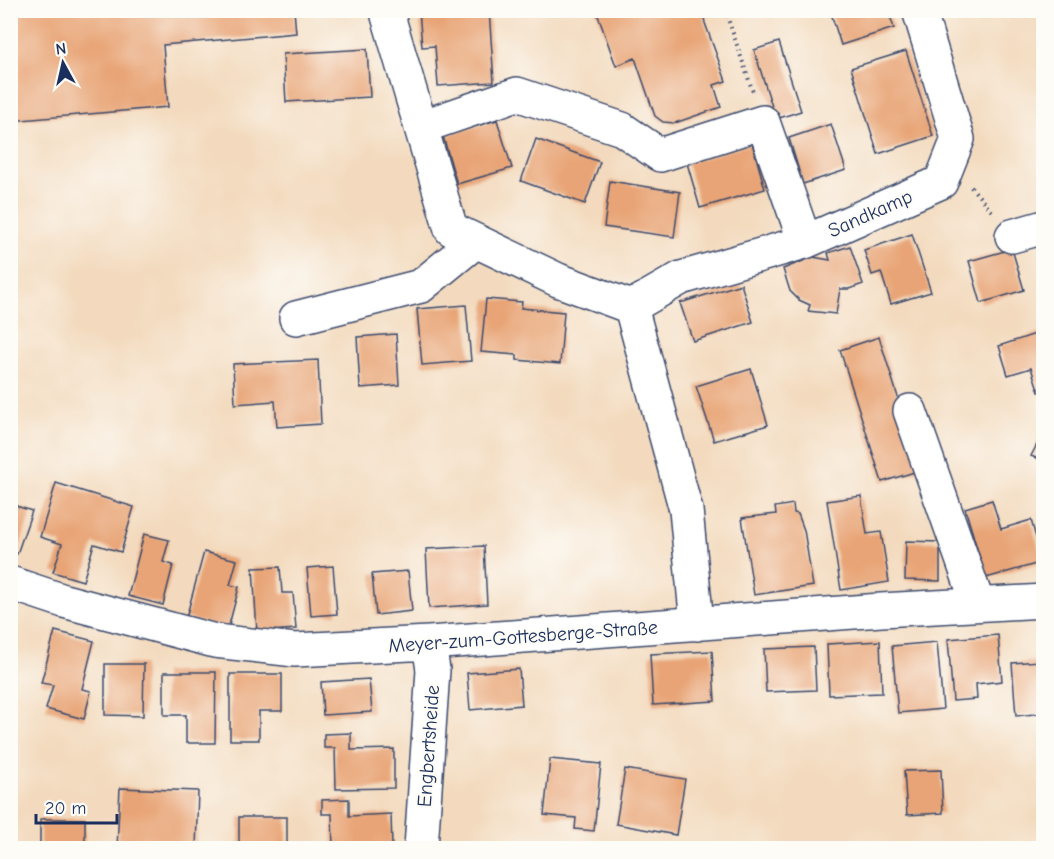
<svg xmlns="http://www.w3.org/2000/svg" width="1054" height="859" viewBox="0 0 1054 859" font-family="'Comic Neue',sans-serif">
  <style>
    .building { fill: #e8a476 }
    .lines { fill: none; stroke-linecap: round; stroke-linejoin: round }
    .minor-casing { stroke: #3b496c; stroke-width: 36 }
    .path { stroke: #3b496c; stroke-width: 4; stroke-dasharray: 1.5 4.5; stroke-linecap: butt }
    .minor { stroke: #fff; stroke-width: 33 }
    .labels { text-anchor: middle; stroke-width: 4.5; stroke-linejoin: round; paint-order: stroke }
    .street-label { font-size: 20px; fill: #1b2f5e; stroke: #fdfcf7 }
  </style>
  <rect width="100%" height="100%" fill="#fdfcf7"/>
  <filter id="ink" filterUnits="userSpaceOnUse"><feTurbulence type="fractalNoise" baseFrequency=".0167" numOctaves="2"/><feDisplacementMap in="SourceGraphic" scale="12" xChannelSelector="R" yChannelSelector="G"/><feConvolveMatrix kernelMatrix="1 2 1 2 8 2 1 2 1" color-interpolation-filters="sRGB"/></filter>
  <filter id="wash" filterUnits="userSpaceOnUse"><feTurbulence type="fractalNoise" baseFrequency=".008" numOctaves="4" result="noise"/><feDisplacementMap in="SourceGraphic" scale="24" xChannelSelector="R" yChannelSelector="G"/><feGaussianBlur stdDeviation="1.35" result="paint"/><feColorMatrix in="noise" values="0 0 0 0 0 0 0 0 0 0 0 0 0 0 0 0 0 1.4 0 .05"/><feComposite in="paint" operator="in"/></filter>
  <g filter="url(#wash)">
    <rect width="100%" height="100%" fill="#f3dabe"/>
    <g id="blocks">
      <path class="building" d="M10,10H294L296,33L163,45L168,107L10,121Z
        M419,10H489L494,82L438,86L435,46L422,47Z
        M596,10H706L708,16L704,18L705,23L726,81L714,85L721,107L675,123L663,122L655,116L635,58L616,66Z
        M830,10H888L894,28L841,45Z
        M779,42L801,111L776,119L754,50Z
        M367,49L370,97L286,102L283,54Z
        M906,51L933,136L878,154L851,68Z
        M497,120L512,168L457,184L443,136Z
        M831,124L846,170L803,184L789,138Z
        M536,139L600,162L585,204L521,181Z
        M752,143L765,189L700,208L687,163Z
        M610,181L680,192L674,237L604,227Z
        M912,234L931,292L891,304L881,272L872,275L864,250Z
        M850,246L863,284L849,289H840L836,314L808,311L810,305L799,300L790,291L783,269L813,257L830,260L828,253Z
        M1012,249L1024,290L981,303L969,261Z
        M741,284L753,322L693,341L680,303Z
        M486,299L522,302L521,308L564,312L560,364L517,360V355L481,352Z
        M466,305L471,361L422,365L417,309Z
        M1044,331V390L1039,392L1031,368L1008,375L999,346Z
        M396,334L399,385L360,388L357,337Z
        M879,337L921,470L882,482L840,350Z
        M318,360L321,424L277,427L275,401L235,404L233,364Z
        M751,369L768,425L714,441L696,386Z
        M1044,431V461L1031,456Z
        M56,483L134,507L121,552L94,544L83,581L53,572L62,544L40,537Z
        M861,496L867,534L881,532L889,582L841,590L827,501Z
        M992,500L1001,529L1031,520L1043,562L986,578L965,508Z
        M10,504L32,511L17,554L10,552Z
        M793,504L794,513L798,514L804,530L813,586L754,595L742,518L776,514L775,507Z
        M144,534L169,540L163,562L173,565L163,605L128,596Z
        M906,541L940,542V581L905,580Z
        M484,546L487,604L429,608L426,549Z
        M204,552L237,560L230,585L239,587L228,629L186,618Z
        M333,566L337,614L311,616L307,568Z
        M280,567L282,593H293L296,629L257,632L253,568Z
        M408,571L412,611L376,615L372,574Z
        M55,631L94,641L82,689L91,691L84,719L46,709L53,685L41,683Z
        M998,635L1002,681L976,684L977,699L953,701L948,639Z
        M880,641L882,693L829,695L827,644Z
        M937,642L943,709L898,713L892,646Z
        M814,647L816,690L766,692L764,649Z
        M712,651L715,701L653,705L650,654Z
        M1040,661L1041,682H1044V713L1016,716L1012,663Z
        M105,664H144L143,716L105,715Z
        M519,669L522,705L470,710L467,673Z
        M164,672H216L215,743H186V715H164Z
        M230,674H282V711H259V740H230Z
        M369,679L372,712L323,715L321,682Z
        M351,733V750L394,749V788L336,789L335,748H324V734Z
        M550,759L601,764L594,831L575,829L576,818L544,815Z
        M625,769L685,779L676,835L616,824Z
        M941,770L943,813L907,815L904,771Z
        M120,788L198,791L196,848H117Z
        M349,799V816L391,814L392,848H333L332,814H322V800Z
        M239,817H287V848H239Z
        M40,819H85V848H40Z"/>
    </g>
  </g>
  <g filter="url(#ink)">
    <use href="#blocks" fill-opacity="0" stroke="#3b496c" stroke-width="1.5"/>
    <g class="lines">
      <g class="minor-casing">
        <path id="minor" d="M388,10V16L451,229L558,280L631,307
          M421,127L517,94L622,129L660,155L763,122L805,242
          M1012,236L1044,227
          M631,307L681,278L805,242L941,182L958,139L919,10
          M631,307L686,510L697,624
          M296,318L421,286L476,241
          M910,411L978,604
          M10,583L64,601L215,641L295,650L429,643L881,610L1044,601
          M421,848L433,670L429,643"/>
      </g>
      <path class="path" d="M725,10L754,95
        M971,187L993,213"/>
      <use href="#minor" class="minor"/>
    </g>
  </g>
  <g class="labels">
    <g class="street-label">
      <text transform="translate(870 213) rotate(-24)" y="7">Sandkamp</text>
      <text transform="translate(523 636) rotate(-4)" y="7">Meyer-zum-Gottesberge-Straße</text>
      <text transform="translate(428 746) rotate(-86)" y="7">Engbertsheide</text>
    </g>
  </g>
  <rect width="1054" height="859" fill="none" stroke="#fdfcf7" stroke-width="36"/>
  <g transform="translate(63 63) rotate(352)" stroke="#fdfcf7" stroke-width="4.5" paint-order="stroke">
  <path d="M0-4.5L10 22L0 15L-10 22Z" fill="#1b2f5e"/>
  <text y="-9" font-size="16" font-weight="bold" text-anchor="middle" fill="#1b2f5e">N</text>
  </g>
  <path d="M36 814v9h81v-9" fill="none" stroke="#1b2f5e" stroke-width="3"/>
  <text x="45" y="814" font-size="18" fill="#1b2f5e" stroke="#fdfcf7" stroke-width="4.5" paint-order="stroke">20 m</text>
</svg>
